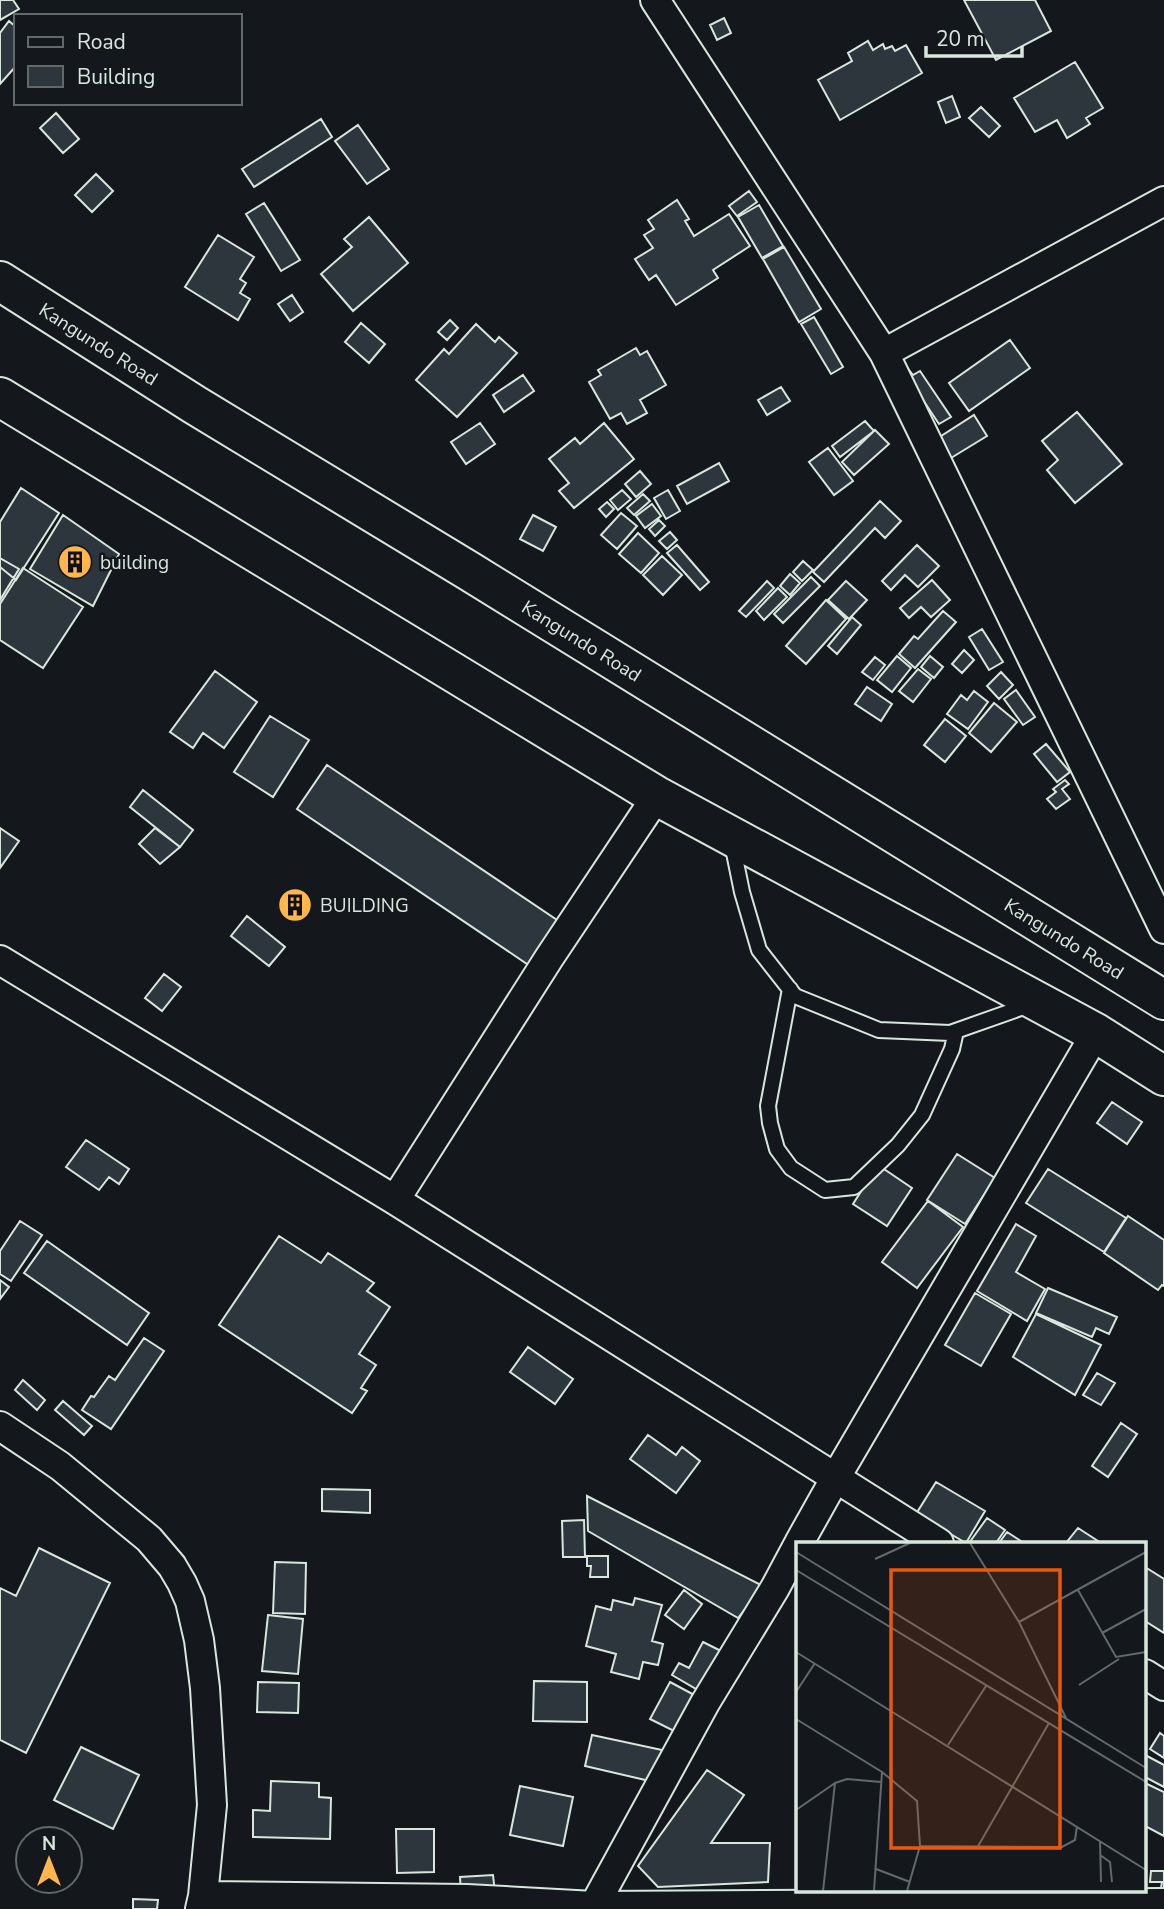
<svg xmlns="http://www.w3.org/2000/svg" width="1164" height="1909" viewBox="0 0 1164 1909" font-family="'Nunito Sans',sans-serif">
  <style>
    .building { fill: #2c363c; stroke: #d8e6dc; stroke-width: 2 }
    .lines { fill: none; stroke-linecap: round; stroke-linejoin: round }
    .service-casing { stroke: #d8e6dc; stroke-width: 18 }
    .minor-casing { stroke: #d8e6dc; stroke-width: 32 }
    .trunk-casing { stroke: #d8e6dc; stroke-width: 42 }
    .service { stroke: #14181c; stroke-width: 14 }
    .minor { stroke: #14181c; stroke-width: 28 }
    .trunk { stroke: #14181c; stroke-width: 38 }
    .labels { text-anchor: middle; stroke-width: 5; stroke-linejoin: round; paint-order: stroke }
    .street-label { font-size: 19px; fill: #d8e6dc; stroke: #14181c }
    .poi-label { font-size: 19px; fill: #d8e6dc; stroke: #14181c; text-anchor: start }
    .inset-road { fill: none; stroke: #626a69; stroke-width: 2 }
    .view { fill: #e8590c; fill-opacity: 0.15; stroke: #e8590c; stroke-width: 3.5 }
    .inset-edge { fill: none; stroke: #d8e6dc; stroke-width: 3.5 }
  </style>
  <rect width="100%" height="100%" fill="#14181c"/>
  <path class="building" d="M0,0H13L19,9L0,20Z
    M964,0H1035L1051,31L996,60Z
    M724,18L731,33L717,40L710,25Z
    M9,21L16,27V66L0,84V33Z
    M868,41L873,50L883,44L885,49L892,46L895,51L906,45L922,73L840,120L818,80L852,61L848,53Z
    M1075,62L1103,108L1086,118L1090,124L1067,138L1057,120L1035,132L1014,98Z
    M952,96L960,117L946,123L938,102Z
    M981,107L1000,126L989,137L969,118Z
    M56,113L79,139L63,153L40,128Z
    M321,119L332,137L254,187L242,169Z
    M358,125L389,169L367,184L335,141Z
    M96,174L113,191L92,212L75,195Z
    M749,191L757,202L737,216L729,206Z
    M677,200L689,219L685,221L694,236L729,214L750,246L713,270L718,278L676,305L656,275L649,280L635,259L653,248L644,235L654,229L648,220Z
    M264,203L300,260L281,271L246,214Z
    M759,205L783,246L762,258L738,217Z
    M369,217L408,263L353,311L321,274L352,247L344,239Z
    M218,235L254,257L240,279L246,283L240,293L250,299L238,320L185,287Z
    M784,247L821,309L799,322L763,259Z
    M292,295L303,312L290,321L278,304Z
    M814,317L843,367L831,374L801,324Z
    M450,320L458,328L447,340L438,332Z
    M361,323L385,344L369,363L345,342Z
    M476,324L495,342L499,337L517,353L457,417L416,380L444,349L449,354Z
    M1010,340L1030,368L969,411L949,383Z
    M636,348L640,355L647,351L666,385L640,400L647,413L627,424L621,413L610,419L589,382L601,375L598,370Z
    M909,370L913,375L920,371L951,417L939,424L905,373Z
    M523,375L534,391L504,412L493,395Z
    M781,387L790,401L767,415L758,400Z
    M1077,412L1122,464L1075,503L1047,470L1058,460L1042,441Z
    M974,415L987,436L951,458L938,438Z
    M865,421L874,431L840,457L832,446Z
    M480,423L495,444L466,464L451,442Z
    M604,423L634,459L574,508L559,491L569,483L549,459L575,438L580,444Z
    M875,430L889,444L854,475L842,462Z
    M828,448L853,481L834,495L809,462Z
    M719,463L729,481L687,504L677,486Z
    M640,471L651,484L636,497L625,484Z
    M21,488L59,513L16,580L0,567V522Z
    M622,490L631,499L618,510L610,500Z
    M668,490L680,511L666,519L654,498Z
    M643,494L650,501L634,515L627,508Z
    M880,501L901,521L885,538L875,528L824,582L813,572Z
    M607,502L614,509L606,517L599,509Z
    M652,504L661,516L645,528L636,516Z
    M621,513L637,526L617,549L601,535Z
    M63,515L119,554L93,606L30,569Z
    M533,515L556,527L543,551L520,539Z
    M659,520L665,526L655,536L649,529Z
    M670,532L677,540L667,549L659,541Z
    M638,533L659,553L641,573L619,554Z
    M677,545L709,582L700,590L667,553Z
    M917,545L939,566L918,587L905,575L891,590L882,581Z
    M662,556L682,575L663,595L643,575Z
    M0,558L19,569L0,600Z
    M803,561L813,570L802,581L793,572Z
    M23,568L83,607L43,668L0,640V604Z
    M790,574L800,583L790,595L780,586Z
    M811,577L820,586L783,623L774,614Z
    M932,580L950,600L931,617L921,607L909,618L900,608Z
    M767,581L774,588L746,617L739,611Z
    M846,581L867,600L849,619L828,600Z
    M778,588L787,597L764,620L756,611Z
    M826,600L846,619L806,664L786,646Z
    M943,611L956,622L915,668L899,654L914,636L918,639Z
    M852,617L861,625L837,654L828,646Z
    M982,629L1003,662L989,670L969,637Z
    M964,650L974,660L962,673L952,664Z
    M897,656L911,668L892,692L877,680Z
    M930,656L943,667L934,678L921,667Z
    M875,657L885,665L873,680L862,672Z
    M918,669L931,679L913,702L899,691Z
    M215,671L257,702L224,748L203,733L193,748L170,732Z
    M1001,672L1013,685L999,699L987,686Z
    M867,687L892,704L881,721L855,704Z
    M1016,690L1035,717L1023,725L1004,699Z
    M974,691L988,702L968,729L947,714L961,695L967,700Z
    M994,703L1017,722L991,752L969,733Z
    M270,716L309,740L273,797L234,772Z
    M945,719L966,736L945,762L924,745Z
    M1046,744L1070,772L1057,782L1034,754Z
    M327,765L563,924L533,968L297,809Z
    M1065,780L1069,784L1062,789L1070,799L1056,809L1047,799L1056,792L1053,789Z
    M143,790L193,830L180,847L130,807Z
    M0,828L19,841L0,868Z
    M155,828L180,847L160,864L139,844Z
    M290,891L310,904L300,919L279,907Z
    M247,916L285,947L269,966L231,936Z
    M164,974L181,987L162,1011L145,998Z
    M1112,1102L1142,1122L1127,1144L1097,1123Z
    M86,1140L129,1169L119,1184L109,1177L99,1190L66,1167Z
    M957,1154L995,1178L965,1224L927,1200Z
    M878,1165L912,1188L887,1226L853,1204Z
    M1048,1169L1126,1218L1104,1252L1026,1203Z
    M928,1201L963,1227L917,1288L882,1262Z
    M1128,1216L1164,1240V1286L1162,1285L1158,1290L1104,1253Z
    M20,1221L42,1235L11,1281L0,1274V1251Z
    M1016,1224L1036,1236L1016,1272L1045,1289L1027,1321L977,1291Z
    M279,1236L321,1263L328,1253L374,1283L367,1291L390,1307L359,1354L376,1365L361,1388L367,1391L352,1413L219,1325Z
    M47,1241L149,1313L127,1345L24,1273Z
    M0,1280L9,1287L0,1299Z
    M1048,1288L1117,1317L1109,1334L1096,1328L1092,1337L1036,1313Z
    M975,1293L1011,1314L981,1366L945,1345Z
    M1036,1314L1101,1345L1075,1395L1013,1357Z
    M144,1338L164,1351L111,1429L82,1410L91,1396L94,1397L109,1376L115,1380Z
    M528,1347L573,1379L555,1404L510,1372Z
    M1097,1373L1115,1383L1101,1405L1083,1395Z
    M23,1380L45,1400L37,1410L15,1390Z
    M63,1401L92,1426L84,1435L55,1410Z
    M1121,1423L1137,1434L1108,1477L1092,1466Z
    M648,1435L676,1455L682,1447L700,1461L676,1493L630,1459Z
    M936,1482L985,1511L966,1543L916,1514Z
    M322,1489L370,1490V1513L322,1511Z
    M587,1496L763,1586L738,1618L588,1531Z
    M987,1518L1005,1530L996,1543H969Z
    M584,1520L585,1557H563L562,1521Z
    M1078,1528L1101,1543H1066Z
    M1007,1532L1024,1543H999Z
    M39,1548L110,1583L26,1753L0,1740V1588L16,1596Z
    M587,1556H608V1577H590L591,1566H587Z
    M275,1562L306,1563L305,1614L273,1613Z
    M1145,1567L1164,1579V1633L1145,1621Z
    M684,1590L702,1604L684,1629L665,1615Z
    M635,1598L662,1605L652,1641L663,1644L658,1665L643,1662L639,1679L611,1672L616,1654L586,1646L596,1606L611,1610L613,1600L633,1605Z
    M268,1615L303,1619L298,1674L262,1671Z
    M703,1642L725,1653L703,1693L672,1675L679,1663L689,1668Z
    M534,1681L587,1682V1722L533,1721Z
    M258,1682L299,1683L298,1713L257,1712Z
    M670,1682L698,1697L678,1733L650,1719Z
    M1160,1733L1164,1736V1758L1150,1749Z
    M592,1735L662,1750L654,1782L585,1766Z
    M81,1747L139,1775L113,1829L54,1800Z
    M1147,1756L1164,1765V1787L1145,1777V1759Z
    M707,1770L744,1795L711,1843H770L768,1882L658,1887L638,1866Z
    M271,1781L319,1783V1797L331,1798L330,1839L253,1837V1810L270,1811Z
    M1145,1783L1164,1792V1836L1145,1826Z
    M520,1786L573,1797L563,1846L510,1835Z
    M396,1829H434V1872L397,1873Z
    M1151,1871H1164V1888H1161L1162,1882H1150Z
    M493,1875L495,1893L461,1895L460,1877Z
    M133,1899L158,1900L157,1909H133Z"/>
  <g class="lines">
    <g class="service-casing">
      <path id="service" d="M732,843L742,892L759,950L795,996L879,1030L950,1033L1032,1004
        M790,989L768,1106L770,1123L777,1149L791,1168L825,1190L854,1187L898,1145L922,1115L952,1049L956,1031"/>
    </g>
    <g class="minor-casing">
      <path id="minor" d="M655,0L884,353L1164,929
        M884,353L1164,201
        M0,960L395,1200L939,1543
        M395,1200L549,958L657,796
        M0,1426L60,1466L149,1539L172,1566L182,1583L190,1601L199,1640L205,1688L212,1805L203,1896
        M799,1543L836,1477L1096,1033
        M1145,1674L1164,1686
        M594,1906L705,1703L775,1588L798,1545
        M200,1909L203,1896L467,1899L594,1906L1164,1903"/>
    </g>
    <g class="trunk-casing">
      <g id="trunk">
        <path id="s1" d="M0,281L195,405L469,571L1164,1000"/>
        <path d="M0,397L657,796L1096,1033L1164,1076"/>
      </g>
    </g>
    <use href="#service" class="service"/>
    <use href="#minor" class="minor"/>
    <use href="#trunk" class="trunk"/>
  </g>
  <defs>
    <g id="building-disc" transform="scale(1.75)"><circle r="9.5" fill="#ffb74d" stroke="#14181c"/><path d="M-4-6H4V6H1V3H-1V6H-4ZM-2.5-4.3h1.7v1.8h-1.7ZM.8-4.3h1.7v1.8H.8ZM-2.5-1h1.7V.8h-1.7ZM.8-1h1.7V.8H.8Z" fill="#111"/></g>
  </defs>
  <g fill-rule="evenodd">
    <use href="#building-disc" x="75" y="562"/>
    <use href="#building-disc" x="295" y="905"/>
  </g>
  <g class="labels">
    <g class="street-label">
      <text dy="7" stroke="none"><textPath href="#s1" startOffset="117">Kangundo Road</textPath></text>
      <text dy="7" stroke="none"><textPath href="#s1" startOffset="684">Kangundo Road</textPath></text>
      <text dy="7" stroke="none"><textPath href="#s1" startOffset="1251">Kangundo Road</textPath></text>
    </g>
    <g class="poi-label">
      <text x="100" y="569">building</text>
      <text x="320" y="912">BUILDING</text>
    </g>
  </g>
  <g transform="translate(796 1542)">
    <rect width="350" height="350" fill="#14181c"/>
    <path class="inset-road" d="M174,1L223,80L270,176M0,10L350,226M79,17L114,1M0,28L350,240M282,48L320,115L350,110M223,80L350,10M306,91L350,67M0,110L350,328M283,143L323,117M0,150L19,121M0,177L86,230L78,349M152,203L190,144M86,230L121,259L124,304M0,268L39,241M304,299L305,340M181,306L253,181M304,313L314,320L316,340M80,327L114,340M27,349L39,241L51,237L85,240M111,349L124,304L266,305L279,298L281,284"/>
    <path class="view" d="M95,28H264V306H95Z"/>
    <rect width="350" height="350" class="inset-edge"/>
  </g>
  <rect x="14" y="14" width="228" height="91" fill="#14181c" stroke="#626a69" stroke-width="2"/>
  <rect x="28" y="37" width="35" height="10" fill="#14181c" stroke="#626a69" stroke-width="2"/>
  <text x="77" y="49" font-size="21" fill="#d8e6dc">Road</text>
  <rect x="28" y="66" width="35" height="21" fill="#2c363c" stroke="#626a69" stroke-width="2"/>
  <text x="77" y="84" font-size="21" fill="#d8e6dc">Building</text>
  <g transform="translate(49 1860)"><circle r="33" fill="#14181c" stroke="#626a69" stroke-width="2"/>
  <path d="M0-5L12 26L0 18L-12 26Z" fill="#ffb74d"/>
  <text y="-10" font-size="19" font-weight="bold" text-anchor="middle" fill="#d8e6dc">N</text>
  </g>
  <path d="M926 46v10h96v-10" fill="none" stroke="#d8e6dc" stroke-width="3.5"/>
  <text x="936" y="46" font-size="21" fill="#d8e6dc" stroke="#14181c" stroke-width="5" paint-order="stroke">20 m</text>
</svg>
